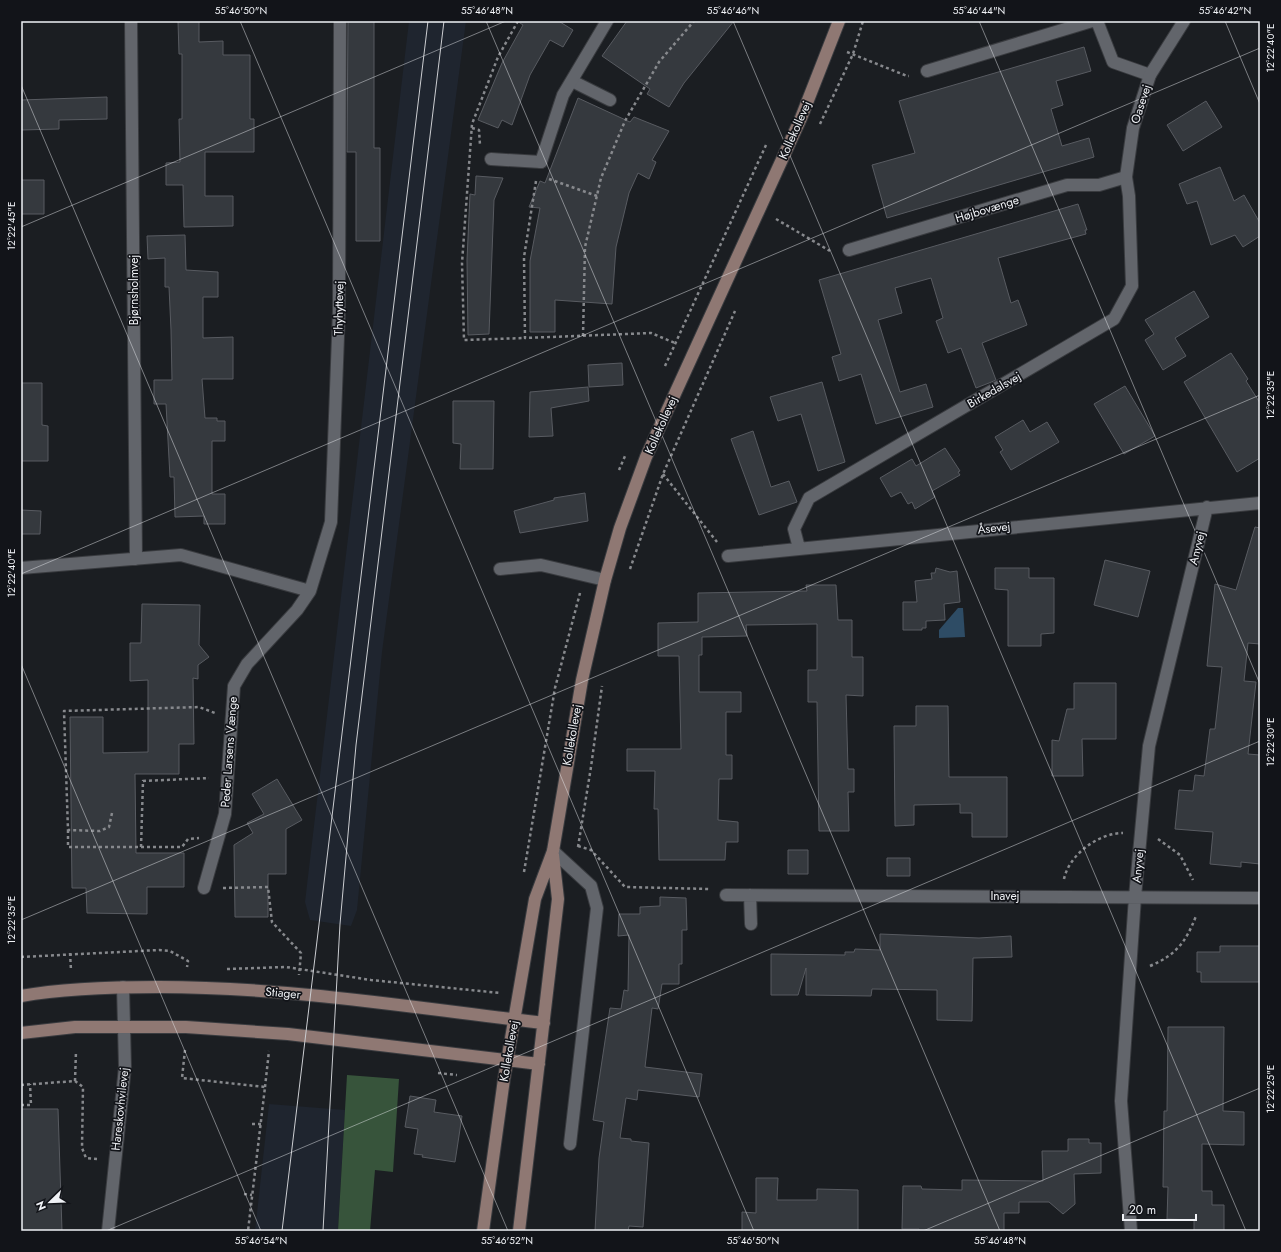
<svg xmlns="http://www.w3.org/2000/svg" width="1281" height="1252" viewBox="0 0 1281 1252" font-family="Jost,sans-serif">
  <style>
    .built { fill: #1f252f }
    .forest { fill: #37543b }
    .water { fill: #2e4c65 }
    .building { fill: #35393e; stroke: #585b61 }
    .lines { fill: none; stroke-linecap: round; stroke-linejoin: round }
    .lane-casing { stroke: #393b3f; stroke-width: 14 }
    .street-casing { stroke: #393b3f; stroke-width: 14 }
    .secondary-casing { stroke: #393b3f; stroke-width: 14 }
    .path { stroke: #87898d; stroke-width: 2.5; stroke-dasharray: 3 3; stroke-linecap: butt }
    .lane { stroke: #62656b; stroke-width: 12 }
    .street { stroke: #62656b; stroke-width: 12 }
    .secondary { stroke: #8f7873; stroke-width: 12 }
    .tram { stroke: #ccced2; stroke-width: 1 }
    .ticks { fill: none; stroke: #f0f2f6; stroke-width: 1; stroke-opacity: 0.45 }
    .labels { text-anchor: middle; stroke-width: 3.5; stroke-linejoin: round; paint-order: stroke }
    .street-label { font-size: 12px; fill: #f0f2f6; stroke: #121419 }
    .neatline { fill: none; stroke: #f0f2f6; stroke-width: 1.5 }
    .ticks-label { font-size: 10px; text-anchor: middle; fill: #f0f2f6 }
  </style>
  <rect width="100%" height="100%" fill="#1b1e22"/>
  <path class="built" d="M409,21H466L382,652L357,910L351,926L310,920L305,902Z
    M269,1104L345,1110L338,1231H255Z"/>
  <path class="forest" d="M347,1075L399,1079L393,1172L375,1170L370,1231H338Z"/>
  <path class="water" d="M958,608H963L965,637L939,638V630Z"/>
  <path class="building" d="M178,21H199V42L223,41V55H250V119H254V152H205V196H233V226L184,227L183,185H166V163L180,162L179,119H182V54H179Z
    M348,21H374V148H380V241H356V152H347Z
    M517,21H561L560,22L573,30L563,47L550,40L530,75L512,125L502,120L498,128L478,120L502,63L523,25Z
    M627,21H734L684,83L669,107L647,94L650,89L602,56Z
    M1084,47L1091,71L1056,81L1063,105L1051,109L1062,146L1089,138L1094,157L887,218L872,165L915,153L899,101Z
    M107,97V119L59,120V129L21,130V100Z
    M578,98L630,122L634,117L669,131L652,160L656,162L649,179L638,173L629,193L616,247L612,304L555,300V332H530V261L540,208L529,207L540,181L545,183Z
    M1206,101L1222,127L1183,151L1167,125Z
    M1220,167L1234,201L1244,195L1260,223V236L1243,247L1235,235L1211,245L1197,201L1187,204L1179,184Z
    M476,176L503,178L494,200L489,334L468,335L467,260L470,194L475,195Z
    M21,180H44V214H21Z
    M1078,204L1087,230H1085L1086,234L998,258L1011,303L1018,300L1027,325L982,343L996,380L989,383L976,388L961,348L948,353L936,321L943,318L931,278L895,288L902,313L878,320L900,392L926,384L933,407L876,424L861,374L839,381L832,357L841,354L819,280Z
    M185,235L186,270L218,272V297H203V338L233,337V379H202L205,418H217V421H225V441H212V494H225V524H204V516L175,517L174,477H170L166,404H154V380H172L171,330L169,287H165V258L148,259L147,236Z
    M1194,291L1209,317L1175,338L1186,356L1163,370L1145,340L1154,334L1145,320Z
    M1231,353L1248,379L1246,381L1260,403V458L1237,472L1184,382Z
    M622,363L623,385L589,387L588,365Z
    M822,382L845,462L818,471L801,414L778,421L770,397Z
    M21,383H42V425L48,426V461H21Z
    M1125,386L1155,436L1124,454L1094,404Z
    M588,387L589,401L551,408L553,436L529,437L530,392Z
    M453,401H494L493,469H460L461,444L453,443Z
    M1023,420L1030,432L1047,422L1059,442L1011,470L1000,452L1003,450L995,437Z
    M753,431L771,487L789,481L797,502L759,515L731,439Z
    M945,448L960,471L958,472L960,475L932,491L935,497L915,509L912,502L908,504L901,492L891,497L880,478L912,459L916,466Z
    M585,493L588,521L520,533L514,511L554,500V498Z
    M21,510L41,511L40,534H21Z
    M1255,527L1260,528V644L1248,643L1244,681L1256,682L1248,754L1260,755V864L1241,862V867L1210,864L1213,832L1175,829L1179,790L1193,791L1195,775L1204,776L1210,729H1215L1222,667L1207,666L1215,584L1236,590Z
    M1105,560L1150,571L1138,617L1094,605Z
    M936,568L950,572L957,571L960,602L944,604L945,620L926,621V628H922V630H903V602H917L915,581L932,579L931,573H935Z
    M995,568H1029V578H1054V633L1041,634V646H1008V590L995,589Z
    M806,585H836L838,620H852V657H863V696L846,695L848,769H854V792H848L849,831H819L817,702H808V670H817V624L746,625L747,636L702,637V655H699V692H741V712H726V755H732V779H719L718,820L738,822V842H726L725,860H659L658,809H654L655,771H627V749H681L679,656H658V623L698,622V593L807,591Z
    M142,604L200,605L199,645L209,657L198,665V679L193,678L194,744H179V774H135L136,853H184V887H147V914L87,913L86,888H72L70,717H103V753L148,752V680L130,681V643H141Z
    M1074,683H1116V739H1082L1083,776H1052V740L1059,741L1067,709H1074Z
    M916,706H948L949,777H1007V837H972V813H960V804L914,805V825L895,826L894,726H916Z
    M277,779L302,820L286,829V874H268V917H235L234,845L253,833L247,823L264,814L252,794Z
    M788,850H808V874H788Z
    M887,858H910V876H887Z
    M660,897L686,898L687,930H682V964H679V984H662L658,1009L652,1008L645,1067L702,1074L699,1097L638,1090L637,1100L626,1098L620,1138L631,1139V1141L649,1143L643,1227L629,1226L628,1231H595L599,1158L604,1122L593,1120L610,1008L621,1009L624,990L628,991L629,935L618,936L619,914H640V907L660,906Z
    M880,934L979,938L1011,936L1012,957L973,958L972,1021L937,1020V990L872,989L871,996L806,995V968L798,995H771V954L845,955V952H854L855,949L880,950Z
    M1220,946H1260V982H1201V972H1197V952H1220Z
    M1168,1027H1224L1223,1111L1244,1112V1145L1202,1144V1191H1212V1205H1224V1231H1194V1220L1167,1219L1168,1187H1163L1164,1111H1167Z
    M410,1096L436,1100L434,1112L462,1116L455,1162L422,1157L423,1155L414,1154L418,1129L405,1127Z
    M21,1109H58L62,1231H21Z
    M1068,1139H1089V1143H1101V1173L1074,1174L1075,1204L1063,1214L1049,1202H1019V1213H1004V1231H919V1229H902L903,1186H921L922,1189L962,1190V1180L1043,1181L1042,1151H1068Z
    M756,1178H778L777,1200H817V1189L858,1190V1231H742V1212L756,1213Z"/>
  <g class="lines">
    <g class="lane-casing">
      <path id="lane" d="M1097,21L1113,62L1150,75
        M927,71L1092,21
        M572,81L610,100
        M491,159L541,162
        M849,250L1067,185H1099L1126,177
        M500,569L541,565L605,580
        M553,851L591,886L597,908L570,1144"/>
    </g>
    <g class="street-casing">
      <path id="street" d="M131,21L136,559
        M541,162L563,95L607,21
        M799,548L794,529L809,498L1114,319L1132,286L1129,196L1126,177L1133,128L1150,75L1184,21
        M728,556L1260,503
        M21,568L181,555L310,591
        M204,888L225,814L234,686L247,664L297,610L310,591L331,522L339,310L340,21
        M726,895L1260,898
        M750,895L751,924
        M108,1231L125,1067L123,987
        M1131,1231L1121,1101L1135,897L1149,746L1207,507"/>
    </g>
    <g class="secondary-casing">
      <path id="secondary" d="M21,996C66,988 114,987 159,987C288,987 416,1008 544,1023
        M21,1033L75,1027H186L288,1034L539,1064
        M483,1231L504,1079L535,899L553,851L582,680L605,580L620,528L646,457L801,118L839,21
        M519,1231L558,899L553,855"/>
    </g>
    <path class="path" d="M518,21L498,57L472,124L462,263L464,340L525,338
      M847,52L907,76H909
      M820,124L853,54L863,21
      M472,128L479,130L480,145
      M549,179L597,196
      M536,181L524,257L525,338L651,333L675,343
      M776,219L830,251
      M583,336L585,247L601,178L625,121L659,62L694,21
      M665,366L766,145
      M619,470L625,456
      M663,474L717,542
      M630,569L663,474L735,311
      M112,813L109,827L100,831L68,830L64,711L199,707L215,713
      M68,830V847H182L188,839L199,838
      M1158,839L1180,855L1193,880
      M578,846L591,850L625,887L709,889
      M141,847L143,781L209,778
      M578,847L591,767L602,686
      M524,872L555,688L580,593
      M1064,879C1069,855 1098,833 1123,833
      M223,888L268,887L272,922L301,953L299,975
      M70,953L71,970
      M21,957L159,950L170,951L188,961L187,967
      M1150,966C1176,955 1186,942 1196,916
      M227,969L286,967L371,980L500,993
      M185,1050L182,1078L265,1087L248,1231
      M438,1073L457,1075
      M75,1081L76,1051
      M21,1085L75,1081L83,1087L82,1148L86,1158L97,1159
      M265,1087L269,1051
      M21,1105H31L30,1084
      M252,1124H261
      M244,1194L252,1195"/>
    <use href="#lane" class="lane"/>
    <use href="#street" class="street"/>
    <use href="#secondary" class="secondary"/>
    <path class="tram" d="M282,1231L428,21
      M323,1231L340,924L356,745L444,21"/>
  </g>
  <path class="ticks" d="M240,21L754,1231M486,21L1000,1231M733,21L1246,1231M979,21L1260,684M1225,21L1260,104M21,85L508,1231M21,227L506,21M21,574L1260,48M21,664L261,1231M21,920L1260,395M106,1231L1260,741M923,1231L1260,1088"/>
  <g class="labels">
    <g class="street-label">
      <text transform="translate(1141 104) rotate(-72)" y="4">Oasevej</text>
      <text transform="translate(795 130) rotate(-66)" y="4">Kollekollevej</text>
      <text transform="translate(987 209) rotate(-17)" y="4">Højbovænge</text>
      <text transform="translate(134 290) rotate(-90)" y="4">Bjørnsholmvej</text>
      <text transform="translate(339 308) rotate(-89)" y="4">Thyhyttevej</text>
      <text transform="translate(994 390) rotate(-30)" y="4">Birkedalsvej</text>
      <text transform="translate(661 425) rotate(-66)" y="4">Kollekollevej</text>
      <text transform="translate(994 528) rotate(-6)" y="4">Åsevej</text>
      <text transform="translate(1197 548) rotate(-76)" y="4">Anyvej</text>
      <text transform="translate(572 735) rotate(-80)" y="4">Kollekollevej</text>
      <text transform="translate(229 752) rotate(-86)" y="4">Peder Larsens Vænge</text>
      <text transform="translate(1138 866) rotate(-85)" y="4">Anyvej</text>
      <text x="1005" y="900">Inavej</text>
      <text transform="translate(283 993) rotate(5)" y="4">Stiager</text>
      <text transform="translate(509 1051) rotate(-80)" y="4">Kollekollevej</text>
      <text transform="translate(120 1109) rotate(-84)" y="4">Hareskovhvilevej</text>
    </g>
  </g>
  <rect width="1281" height="1252" fill="none" stroke="#121419" stroke-width="44"/>
  <g transform="translate(50 1202) rotate(247)" stroke="#121419" stroke-width="3" paint-order="stroke">
  <path d="M0-3L7 15L0 10L-7 15Z" fill="#f0f2f6"/>
  <text y="-6" font-size="11" font-weight="bold" text-anchor="middle" fill="#f0f2f6">N</text>
  </g>
  <path d="M1123 1214v6h73v-6" fill="none" stroke="#f0f2f6" stroke-width="2"/>
  <text x="1129" y="1214" font-size="12" fill="#f0f2f6" stroke="#121419" stroke-width="3" paint-order="stroke">20 m</text>
  <rect x="22" y="22" width="1237" height="1208" class="neatline"/>
  <g class="ticks-label">
    <text x="241" y="14">55°46'50"N</text>
    <text x="487" y="14">55°46'48"N</text>
    <text x="733" y="14">55°46'46"N</text>
    <text x="979" y="14">55°46'44"N</text>
    <text x="1225" y="14">55°46'42"N</text>
    <text transform="translate(1270 48) rotate(-90)" y="4">12°22'40"E</text>
    <text transform="translate(11 226) rotate(-90)" y="4">12°22'45"E</text>
    <text transform="translate(1270 395) rotate(-90)" y="4">12°22'35"E</text>
    <text transform="translate(11 573) rotate(-90)" y="4">12°22'40"E</text>
    <text transform="translate(1270 742) rotate(-90)" y="4">12°22'30"E</text>
    <text transform="translate(11 920) rotate(-90)" y="4">12°22'35"E</text>
    <text transform="translate(1270 1089) rotate(-90)" y="4">12°22'25"E</text>
    <text x="261" y="1244">55°46'54"N</text>
    <text x="507" y="1244">55°46'52"N</text>
    <text x="753" y="1244">55°46'50"N</text>
    <text x="1000" y="1244">55°46'48"N</text>
  </g>
</svg>
